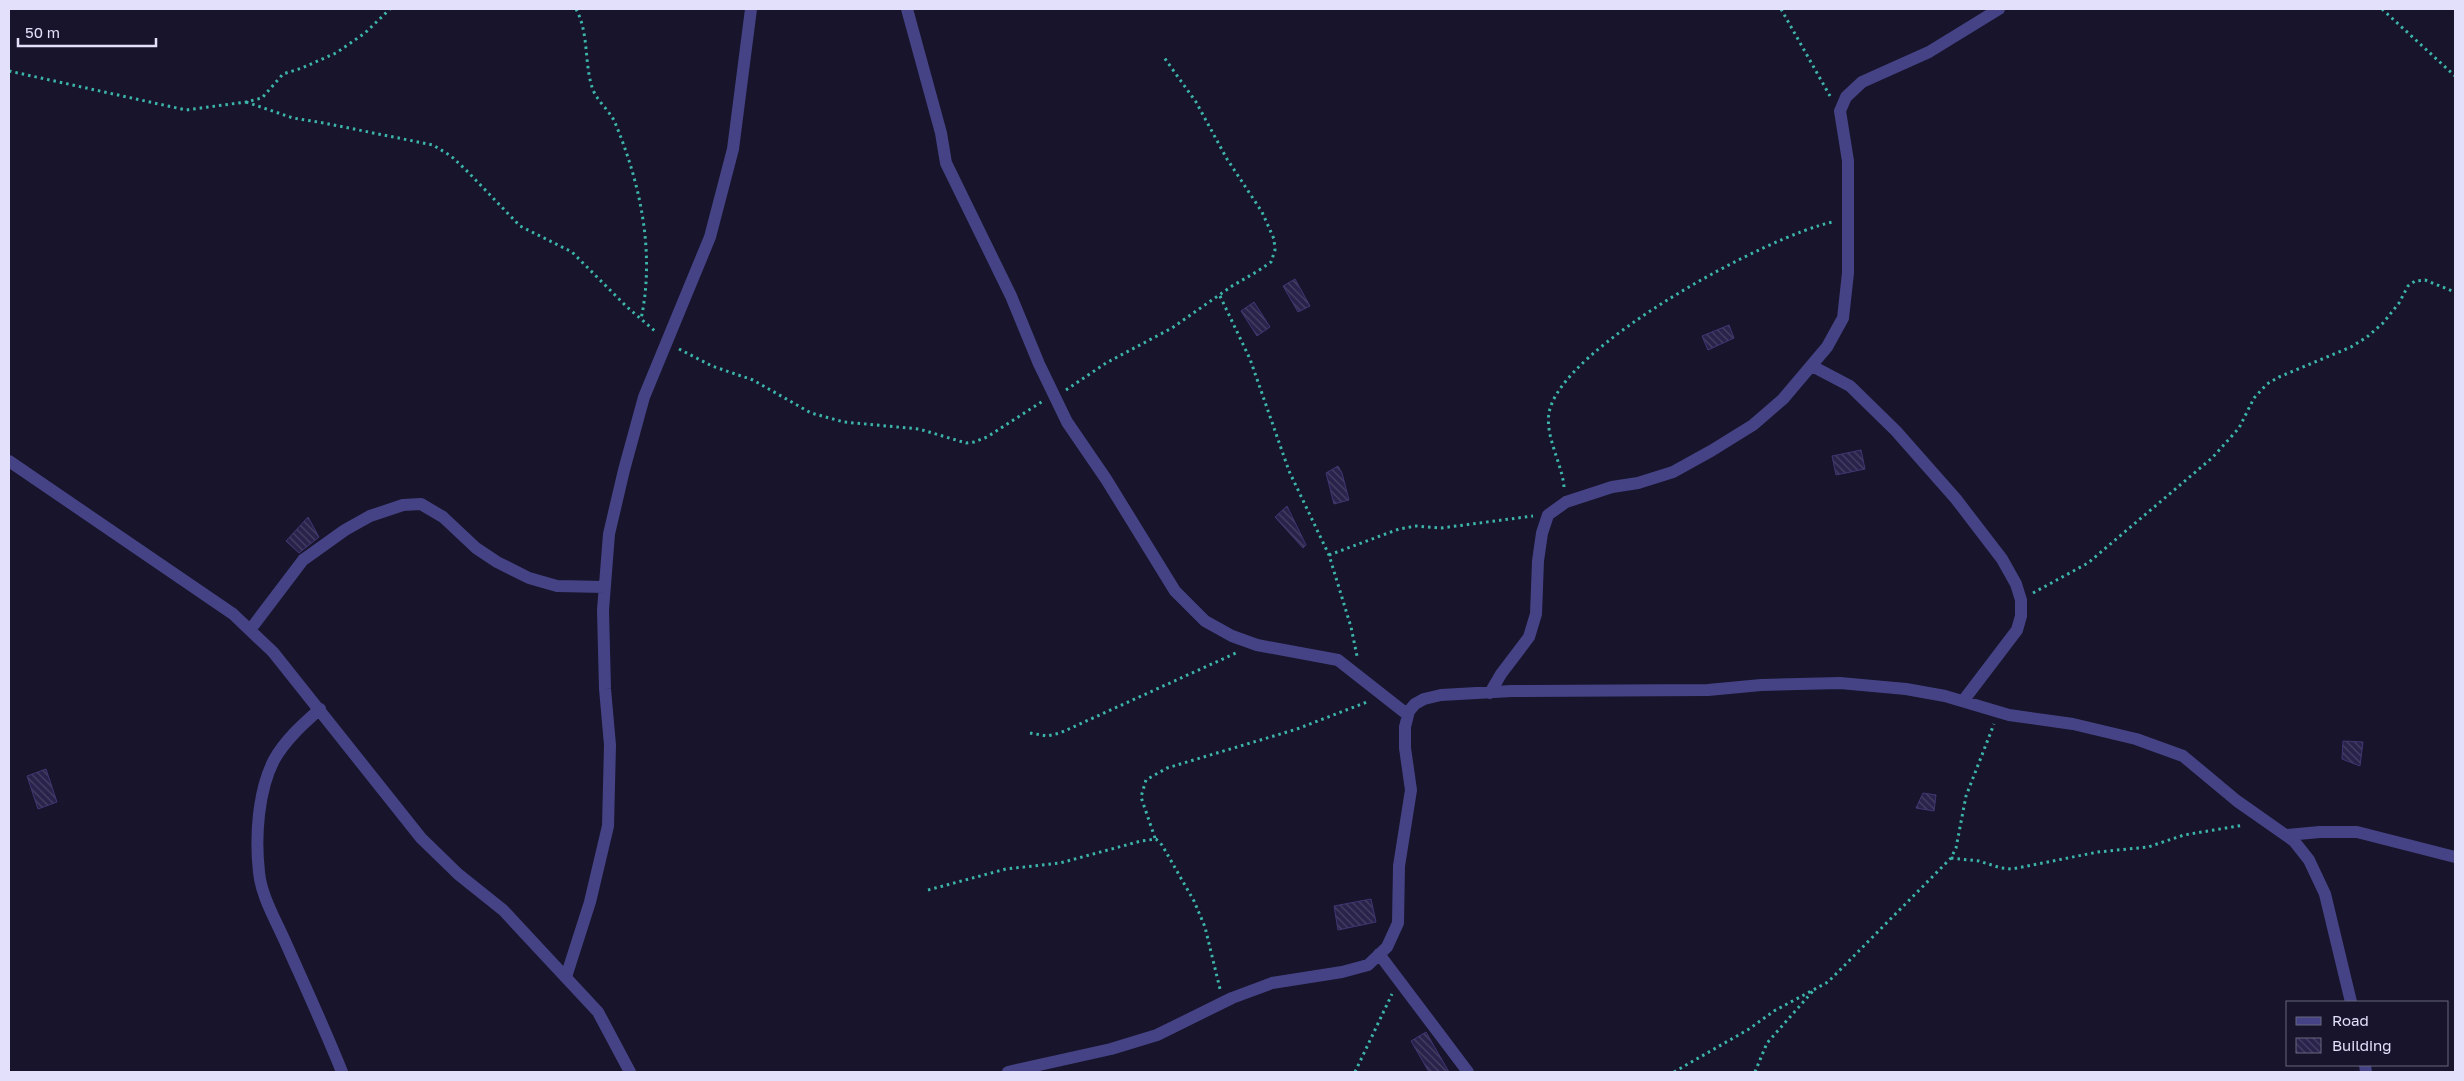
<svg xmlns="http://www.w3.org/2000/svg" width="2464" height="1081" viewBox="0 0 2464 1081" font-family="'Golos Text',sans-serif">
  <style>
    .building { fill: url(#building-back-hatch); stroke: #413674 }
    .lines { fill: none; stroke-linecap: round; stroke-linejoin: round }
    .path { stroke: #3db4aa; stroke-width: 3; stroke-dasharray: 2.5 4; stroke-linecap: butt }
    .minor { stroke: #454385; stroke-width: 12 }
  </style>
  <defs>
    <pattern id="building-back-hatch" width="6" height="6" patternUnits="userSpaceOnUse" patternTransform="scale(1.25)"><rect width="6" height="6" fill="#29224a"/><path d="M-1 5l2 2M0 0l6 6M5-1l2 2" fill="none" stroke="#484265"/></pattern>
  </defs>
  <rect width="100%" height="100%" fill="#17142b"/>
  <path class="building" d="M1295,279L1310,306L1298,312L1283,286Z
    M1254,302L1270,327L1257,336L1241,311Z
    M1729,325L1734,338L1708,350L1702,336Z
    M1861,450L1865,469L1836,475L1832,456Z
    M1338,466L1342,473L1349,500L1334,504L1326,473Z
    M1287,506L1306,545L1303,548L1275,517Z
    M308,517L319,537L299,553L286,541Z
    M2343,741L2363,742L2360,766L2342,759Z
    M46,769L57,802L38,809L27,776Z
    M1923,793L1936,795L1934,811L1916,808Z
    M1371,899L1376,922L1338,930L1334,906Z
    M1426,1032L1449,1072H1429L1411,1041Z"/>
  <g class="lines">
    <path class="path" d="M576,9C589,33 584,61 592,87C596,101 611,111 616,125C641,186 655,254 641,319
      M1781,9L1830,96
      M2382,9L2455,76
      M9,71L186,110L246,102L262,98L283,74L302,68L336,53L365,33L390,9
      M246,102L293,118L324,123L433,145L451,156L466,170L520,226L572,252L627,307L656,332
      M1220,296L1250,359L1289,471L1329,555L1351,627L1357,656
      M679,349L712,366L753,380L811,413L844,422L919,429L966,443L974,442L987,437L1043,401
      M1066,390L1106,363L1172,328L1232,286L1258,271L1271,262L1275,250L1274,239L1262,212L1227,159L1196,102L1163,56
      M1564,487C1562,463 1545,437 1549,413C1560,347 1771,234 1833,222
      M1329,555L1399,529L1416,526L1441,528L1533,516
      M2033,593L2088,563L2212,458L2239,428L2254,398L2267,384L2279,377L2351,347L2367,337L2383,323L2399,303L2408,286L2415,281L2425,280L2455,292
      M1030,733L1047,736L1060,733L1236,653
      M1155,838L1141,797L1146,780L1167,768L1297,729L1367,702
      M1951,858L1979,861L2001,868L2012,869L2098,852L2148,847L2184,835L2244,825
      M928,890L1006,869L1060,863L1141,841L1156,839L1162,845L1194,901L1205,927L1220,989
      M1355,1072L1392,994
      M1674,1072L1749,1029L1774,1011L1828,982L1951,858L1956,848L1966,796L1994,724
      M1755,1072L1767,1043L1813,991"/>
    <path class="minor" d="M907,9L941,133L946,163L1011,296L1039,364L1067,422L1106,479L1175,591L1205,621L1232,636L1257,645L1338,660L1408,715
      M1812,366L1850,386L1896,431L1956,499L2002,559L2016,584L2021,600V616L2017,630L1963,701
      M9,461L233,614L273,652L421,838L458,874L503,910L598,1012L630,1072
      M250,630L303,560L345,530L370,516L403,505L421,504L443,517L476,548L497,562L529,578L557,586L605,587
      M1490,693L1501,674L1529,637L1536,614L1538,561L1542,533L1548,515L1566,502L1612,487L1638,483L1673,472L1711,451L1753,425L1783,399L1827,347L1843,318L1848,273V161L1840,111L1846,97L1862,82L1929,52L1999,9
      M320,709C304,723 285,740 274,760C258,791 255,837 259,872C261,895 275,919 284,939C304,984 324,1027 342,1072
      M2287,835L2320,832H2357L2455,857
      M1379,954L1468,1072
      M566,977L590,902L608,826L610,745L605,689L603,610L609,534L624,470L644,397L710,237L733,149L751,9
      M2365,1065L2366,1072
      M1008,1072L1111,1049L1157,1035L1232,998L1272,983L1342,972L1368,965L1387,947L1398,923L1399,866L1411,790L1405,748V727L1409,711L1415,704L1424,699L1441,695L1512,691L1708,690L1761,685L1840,683L1906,689L1945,696L2009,715L2073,724L2136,739L2183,756L2237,801L2294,841L2309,860L2325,894L2351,1002"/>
  </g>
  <rect width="2464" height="1081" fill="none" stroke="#e3e0fc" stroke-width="20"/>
  <rect x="2286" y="1001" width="162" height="65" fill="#17142b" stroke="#69667f"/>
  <rect x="2296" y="1017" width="25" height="8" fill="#454385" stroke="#69667f"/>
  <text x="2332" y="1026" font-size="15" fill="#e3e0fc">Road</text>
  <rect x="2296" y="1038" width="25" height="15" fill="url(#building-back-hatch)" stroke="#69667f"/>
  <text x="2332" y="1051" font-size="15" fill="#e3e0fc">Building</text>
  <path d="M18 38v8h138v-8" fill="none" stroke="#e3e0fc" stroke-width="2.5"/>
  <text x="25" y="38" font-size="15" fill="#e3e0fc" stroke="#17142b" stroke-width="4" paint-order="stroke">50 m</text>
</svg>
